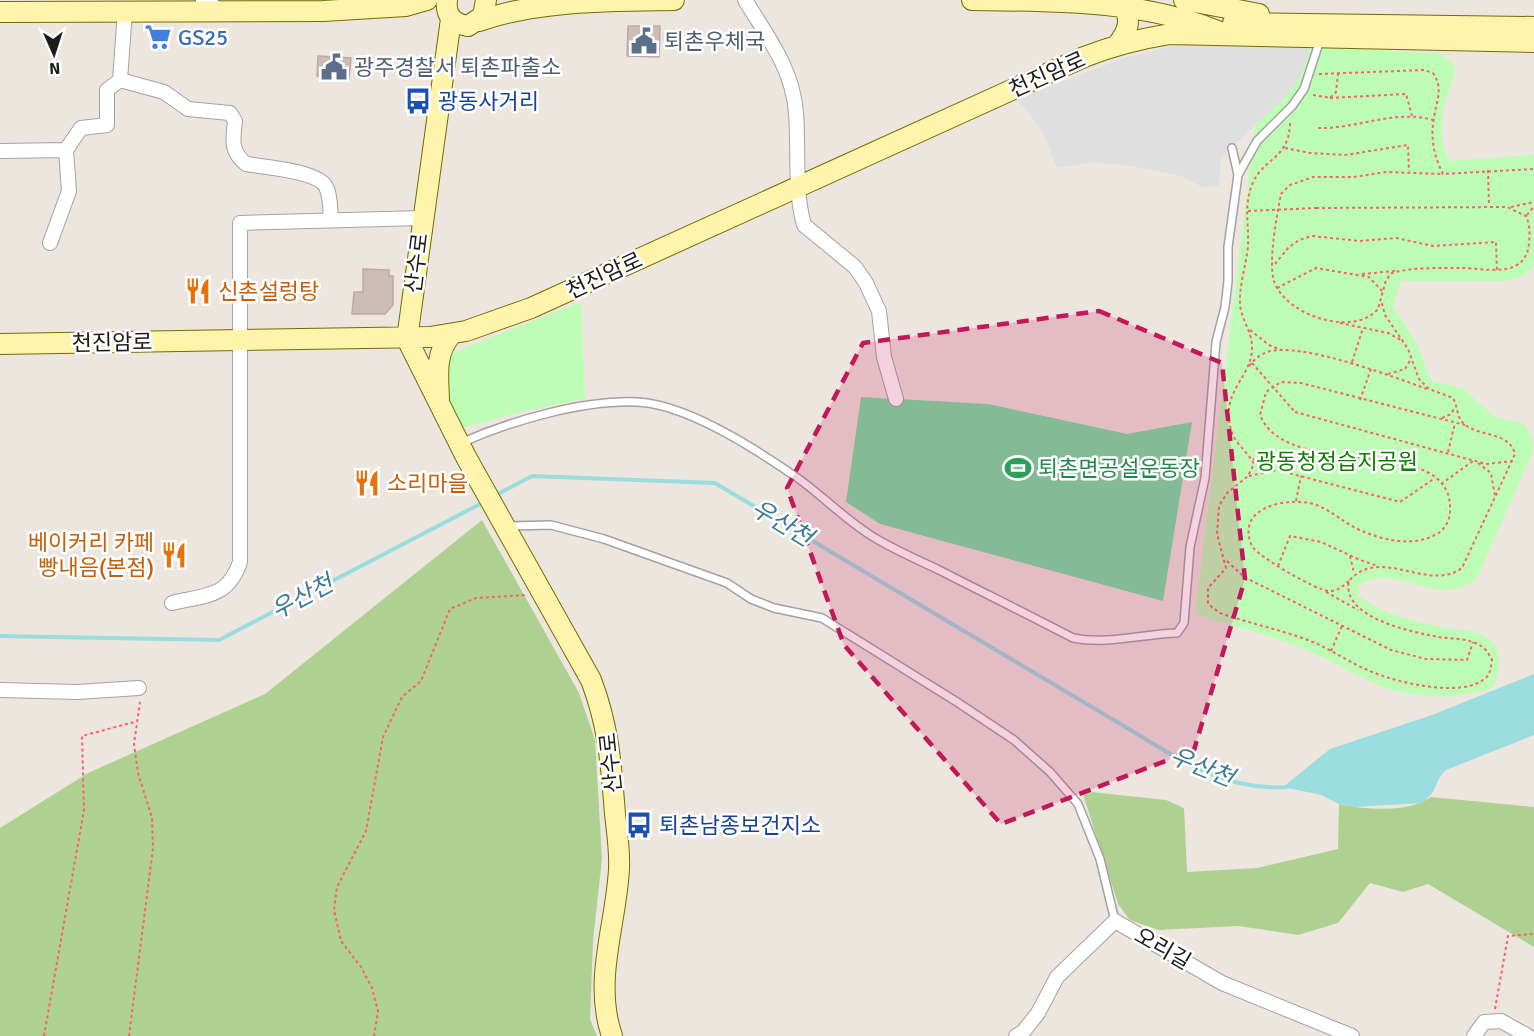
<svg xmlns="http://www.w3.org/2000/svg" width="1534" height="1036" viewBox="0 0 1534 1036" font-family="Signika,'Noto Sans KR',sans-serif">
  <style>
    .forest { fill: #aed090 }
    .park { fill: #bdfdb6 }
    .pitch { fill: #75e4a5 }
    .parking { fill: #dfdfdf }
    .water { fill: #9bdcdf }
    .lines { fill: none; stroke-linecap: round; stroke-linejoin: round }
    .stream { stroke: #9bdcdf; stroke-width: 4 }
    .building { fill: #cdbdb8; stroke: #c0a9a0; stroke-width: 1.5 }
    .lane-casing { stroke: #a2a2a2; stroke-width: 10 }
    .street-casing { stroke: #a2a2a2; stroke-width: 16 }
    .secondary-casing { stroke: #736b00; stroke-width: 22 }
    .path { stroke: #ff5e6a; stroke-width: 2; stroke-dasharray: 3 3; stroke-linecap: butt }
    .lane { stroke: #fff; stroke-width: 7 }
    .street { stroke: #fff; stroke-width: 14 }
    .secondary { stroke: #fef4ac; stroke-width: 20 }
    .path-bridge { stroke: #ff5e6a; stroke-width: 2; stroke-dasharray: 3 3; stroke-linecap: butt }
    .marked { fill: #c2185b; fill-opacity: 0.2; stroke: #c2185b; stroke-width: 4.5; stroke-dasharray: 12 8; stroke-linejoin: round }
    .labels { text-anchor: middle; stroke-width: 5; stroke-linejoin: round; paint-order: stroke }
    .shop-label { font-size: 22px; fill: #366cbe; stroke: #fff; text-anchor: start }
    .service-label { font-size: 22px; fill: #4e5e75; stroke: #fff; text-anchor: start }
    .street-label { font-size: 22px; fill: #1b1b1b; stroke: #fff }
    .transit-label { font-size: 22px; fill: #164399; stroke: #fff; text-anchor: start }
    .food-label { font-size: 22px; fill: #c56008; stroke: #fff; text-anchor: start }
    .park-label { font-size: 22px; fill: #0e7e03; stroke: #fff }
    .leisure-label { font-size: 22px; fill: #27864d; stroke: #fff; text-anchor: start }
    .water-label { font-size: 24px; font-style: italic; fill: #3a7a98; stroke: #fff }
  </style>
  <rect width="100%" height="100%" fill="#ede6df"/>
  <path class="forest" d="M482,520L579,693L595,740L602,858L593,941L590,1019L597,1036H0V828L88,773L265,694Z
    M1082,791L1166,800L1184,808L1187,872L1257,868L1338,849L1339,804C1365,810 1409,813 1431,797L1534,807V947L1428,884L1403,892L1370,883L1338,923L1298,935L1239,926L1158,930L1130,920L1118,904Z"/>
  <path class="park" d="M1310,46L1441,54L1456,67C1447,100 1433,128 1449,161L1534,155V266L1524,275L1508,281H1401L1393,306L1416,342L1431,381L1462,388L1495,417L1523,423L1533,439L1532,454L1476,580C1429,609 1402,561 1359,585L1357,594C1379,614 1419,623 1447,628C1458,630 1474,630 1484,636C1504,646 1502,671 1492,688C1453,701 1404,699 1367,680C1343,668 1321,655 1296,646C1263,633 1229,625 1195,614L1255,126C1285,97 1299,87 1310,46Z
    M581,302L585,399L520,412L464,428L448,401L449,354Z"/>
  <path class="pitch" d="M861,397L988,404L1127,434L1192,422L1163,601L880,524L846,502Z"/>
  <path class="parking" d="M1230,45L1310,46L1303,71L1292,90L1221,158L1219,185L1204,188L1181,176L1132,166L1092,162L1057,168L1044,134L1027,110L1015,100L1124,58L1172,46Z"/>
  <path class="water" d="M1534,674V735L1446,770C1434,780 1439,791 1422,803L1354,807L1339,804L1321,795L1283,787L1330,749L1432,715Z"/>
  <g class="lines">
    <path class="stream" d="M496,495L532,476L715,483L1139,735C1185,764 1230,791 1287,787
      M0,636L219,640L484,502"/>
  </g>
  <path class="building" d="M628,26H660L659,57L627,56Z
    M318,56L351,58L349,78L317,76Z
    M363,269L389,270V276H393V305L385,314H352L354,292H363Z"/>
  <g class="lines">
    <g class="lane-casing">
      <path id="lane" d="M1232,148L1238,175
        M461,443C510,421 582,400 637,402C687,404 759,451 799,479C825,498 848,522 875,538C895,550 918,560 939,570C984,593 1029,615 1073,638C1107,645 1142,634 1177,633L1184,623L1190,547L1205,478L1216,342L1225,307L1228,281V247L1238,175L1257,141L1292,106L1304,89L1320,40
        M509,526L551,525L604,539L727,583L751,599L774,608L822,618L957,702L1014,740L1050,772L1078,804L1100,859L1115,921"/>
    </g>
    <g class="street-casing">
      <path id="street" d="M203,0L222,11
        M745,0C767,36 793,69 796,113C799,150 794,189 804,225L855,267L866,283L879,311L884,357L896,399
        M120,80L164,92L188,109L230,113L235,121C233,140 230,151 246,164C264,167 319,171 326,187C331,196 330,210 331,220
        M0,151L66,150
        M50,243L69,191L66,150L81,128L107,125V90L120,80L125,11
        M172,603C205,595 228,598 240,562V223L422,218
        M0,690L77,692L139,688
        M1016,1036L1023,1032L1038,1013L1057,977L1115,921L1222,983L1352,1036
        M1474,1036L1484,1022L1501,1021L1528,1036"/>
    </g>
    <g class="secondary-casing">
      <path id="secondary" d="M447,0C445,15 453,24 468,26L483,16L486,0
        M972,0C1055,1 1144,0 1220,32
        M1184,0L1259,14
        M0,12L323,11L406,6L427,0
        M451,19L407,339L466,457L591,680C609,727 611,764 615,814C617,832 620,851 619,869C616,926 593,980 612,1036
        M479,21C540,0 610,1 674,0
        M1233,23L1534,27
        M1118,44C1128,31 1132,20 1123,5
        M0,344L430,337L466,331L531,308L1084,57C1112,46 1139,39 1170,34L1534,42
        M439,399C438,375 435,353 451,335"/>
    </g>
    <path class="path" d="M1319,74L1424,70L1433,73C1444,89 1436,101 1434,118C1430,138 1434,156 1443,174L1534,169
      M1313,95L1330,98L1336,92L1338,73
      M1330,98L1406,94L1412,116
      M1290,123C1289,164 1257,156 1249,195C1245,212 1249,229 1248,246C1246,266 1239,285 1240,305C1242,321 1253,333 1252,349C1251,379 1220,391 1231,430C1235,444 1248,452 1254,464L1248,476L1227,493L1219,506L1217,534L1226,568L1208,588V604L1220,613C1251,624 1283,630 1313,642C1334,651 1353,665 1375,673C1399,683 1460,697 1483,680C1490,676 1491,668 1492,660C1489,654 1486,649 1481,646C1469,638 1453,639 1439,637C1412,632 1341,618 1349,581C1380,545 1428,593 1462,568L1515,454C1509,431 1479,437 1464,424C1456,416 1458,407 1453,398L1429,389L1419,379L1408,349L1385,315L1381,300
      M1318,128C1357,129 1395,109 1433,120
      M1285,148L1310,153L1345,155L1408,145L1409,171
      M1488,170L1489,206
      M1511,207L1534,202
      M1316,208L1507,207L1526,216C1530,225 1530,234 1529,243C1526,280 1485,268 1461,268C1439,268 1413,267 1392,273L1386,280L1378,309C1353,338 1285,315 1274,281C1268,261 1277,215 1281,194L1290,185L1313,177H1354L1386,172L1443,174
      M1527,215L1534,206
      M1275,264L1288,248L1299,240L1312,236L1360,241L1396,238L1433,246L1496,242L1497,271
      M1362,274L1395,271
      M1277,288L1316,268L1369,277L1382,291
      M1340,323L1388,333L1401,340
      M1250,330L1269,345L1281,350
      M1352,362L1363,328
      M1249,366C1254,360 1259,355 1267,352C1299,341 1394,377 1427,389
      M1388,374L1405,369L1411,359
      M1360,400L1371,369
      M1295,412L1486,464L1513,461
      M1442,418L1451,414L1455,407
      M1448,452L1455,423
      M1253,459L1272,469
      M1478,463L1491,473L1495,496
      M1249,476L1277,470L1400,502L1435,478
      M1441,484L1473,461
      M1296,501L1301,476
      M1350,556L1354,573
      M1227,561L1244,577L1391,650L1426,659L1467,660L1473,642
      M1278,566L1290,536L1321,542L1360,560L1378,566
      M1349,581C1343,586 1338,591 1329,591C1317,591 1257,556 1252,546C1235,508 1284,498 1310,503C1326,507 1337,517 1350,525C1373,538 1408,548 1433,536C1443,532 1450,522 1450,511C1454,430 1288,484 1260,415L1266,392L1281,382L1301,383L1465,425
      M1326,592L1358,610
      M1331,651L1342,626
      M1495,1009L1508,936L1534,934
      M44,1036L84,810L82,736L138,721
      M129,1036L153,848L152,818L138,773L134,744L140,702
      M374,1036L378,1011L372,988L361,967L341,941L334,910L337,887L366,831L383,737L402,697L421,681L450,609L476,598L527,595"/>
    <use href="#lane" class="lane"/>
    <use href="#street" class="street"/>
    <use href="#secondary" class="secondary"/>
    <path class="path-bridge" d="M1248,211L1316,208
      M1252,363L1295,412"/>
  </g>
  <path class="marked" d="M1099,311L1222,363L1245,579L1194,750L1001,824L844,645L787,488L863,343Z"/>
  <defs>
    <g id="supermarket-bare" transform="scale(2.07)"><path d="M-6-5.5h2.5l.6 2H6L4.5 2H-2.5L-4.4-4H-6ZM-1.5 3.2a1.3 1.3 0 1 0 .1 0ZM3 3.2a1.3 1.3 0 1 0 .1 0Z" fill="#3f7fe0" stroke="#fff" stroke-width="2.5" paint-order="stroke"/></g>
    <g id="civic-bare" transform="scale(2.07)"><path d="M-.6-6.5H3V-4.5H.6V-3L4-1V1h2V6H-6V1h2V-1L-.6-3ZM-1.2 2.5V6h2.4V2.5Z" fill="#5c6f8a" stroke="#fff" stroke-width="2.5" paint-order="stroke"/></g>
    <g id="bus-bare" transform="scale(2.07)"><path d="M-5-6H5V4H4V6H2V4H-2V6H-4V4H-5ZM-3.5-4V0h7V-4ZM-3.5 1.2v1.5H-2V1.2ZM2 1.2v1.5H3.5V1.2Z" fill="#1a4fb4" stroke="#fff" stroke-width="2.5" paint-order="stroke"/></g>
    <g id="restaurant-bare" transform="scale(2.07)"><path d="M-5-6h1v4h1v-4h1v4h1v-4h1v5L-1.5 .5V6h-2V.5L-5-1ZM5-6V6H3V1.5H1.5Q1.5-4 5-6Z" fill="#e8710a" stroke="#fff" stroke-width="2.5" paint-order="stroke"/></g>
    <g id="stadium-bare" transform="scale(2.07)"><path d="M0-5a6.5 5 0 1 0 0 10a6.5 5 0 1 0 0-10ZM-3.5-1.8h7v3.6h-7Z" fill="#2e9e5b" stroke="#fff" stroke-width="2.5" paint-order="stroke"/></g>
  </defs>
  <g fill-rule="evenodd">
    <use href="#supermarket-bare" x="158" y="37"/>
    <use href="#civic-bare" x="644" y="41"/>
    <use href="#civic-bare" x="334" y="67"/>
    <use href="#bus-bare" x="418" y="101"/>
    <use href="#restaurant-bare" x="198" y="291"/>
    <use href="#stadium-bare" x="1018" y="468"/>
    <use href="#restaurant-bare" x="367" y="483"/>
    <use href="#restaurant-bare" x="174" y="555"/>
    <use href="#bus-bare" x="639" y="825"/>
  </g>
  <g class="labels">
    <g class="shop-label">
      <text x="178" y="45">GS25</text>
    </g>
    <g class="service-label">
      <text x="664" y="49">퇴촌우체국</text>
      <text x="354" y="75">광주경찰서 퇴촌파출소</text>
    </g>
    <g class="street-label">
      <text transform="translate(1047 74) rotate(-24)" y="8">천진암로</text>
      <text transform="translate(416 263) rotate(-83)" y="8">산수로</text>
      <text transform="translate(604 275) rotate(-25)" y="8">천진암로</text>
      <text transform="translate(112 342) rotate(-1)" y="8">천진암로</text>
      <text transform="translate(610 763) rotate(-96)" y="8">산수로</text>
      <text transform="translate(1163 948) rotate(30)" y="8">오리길</text>
    </g>
    <g class="transit-label">
      <text x="438" y="109">광동사거리</text>
      <text x="659" y="833">퇴촌남종보건지소</text>
    </g>
    <g class="food-label">
      <text x="218" y="299">신촌설렁탕</text>
      <text x="387" y="491">소리마을</text>
      <text x="154" y="550" text-anchor="end">베이커리 카페<tspan x="154" dy="25">빵내음(본점)</tspan></text>
    </g>
    <g class="park-label">
      <text x="1337" y="469">광동청정습지공원</text>
    </g>
    <g class="leisure-label">
      <text x="1038" y="476">퇴촌면공설운동장</text>
    </g>
    <g class="water-label">
      <text transform="translate(782 523) rotate(31)" y="8">우산천</text>
      <text transform="translate(302 597) rotate(-28)" y="8">우산천</text>
      <text transform="translate(1202 767) rotate(22)" y="8">우산천</text>
    </g>
  </g>
  <g transform="translate(54 54) rotate(177)" stroke="#ffffff" stroke-width="4.5" paint-order="stroke">
  <path d="M0-4.5L10 22L0 15L-10 22Z" fill="#1b1b1b"/>
  <text y="-9" font-size="16" font-weight="bold" text-anchor="middle" fill="#1b1b1b">N</text>
  </g>
</svg>
